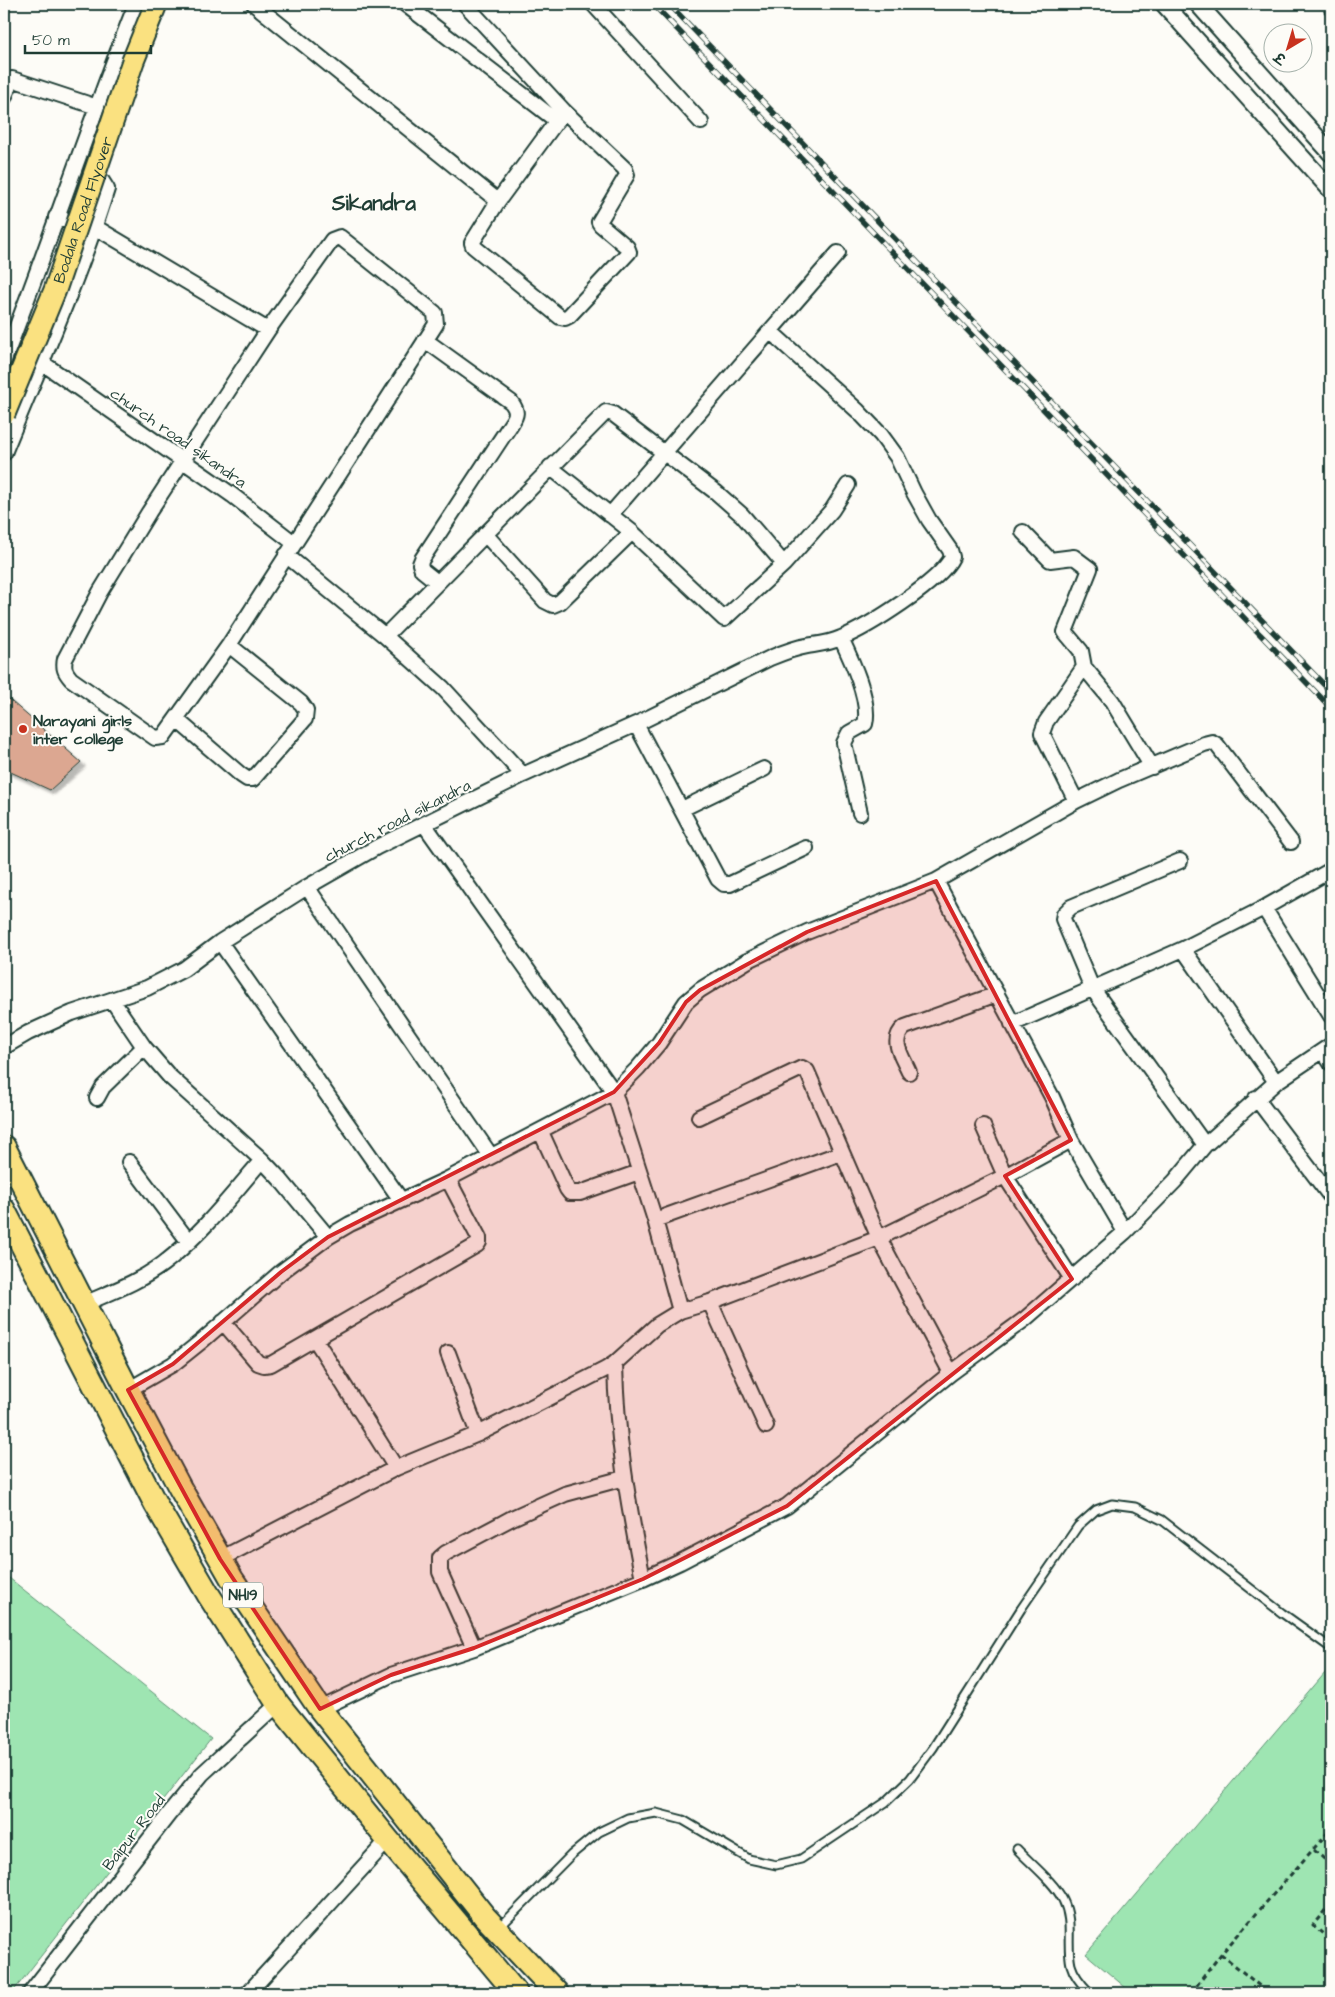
<svg xmlns="http://www.w3.org/2000/svg" width="1335" height="1997" viewBox="0 0 1335 1997" font-family="'Architects Daughter','Playpen Sans Deva',sans-serif">
  <style>
    .green { fill: #9ee5b2; stroke: #5e9173 }
    .building { fill: #dca791; stroke: #1f3d34; filter: url(#shadow) }
    .lines { fill: none; stroke-linecap: round; stroke-linejoin: round }
    .service-casing { stroke: #1f3d34; stroke-width: 11 }
    .minor-casing { stroke: #1f3d34; stroke-width: 18 }
    .tertiary-casing { stroke: #1f3d34; stroke-width: 20 }
    .trunk-casing { stroke: #1f3d34; stroke-width: 26 }
    .path { stroke: #1f3d34; stroke-width: 3; stroke-dasharray: 5 4; stroke-linecap: butt }
    .service { stroke: #fdfcf7; stroke-width: 7 }
    .minor { stroke: #fdfcf7; stroke-width: 14 }
    .tertiary { stroke: #fdfcf7; stroke-width: 16 }
    .trunk { stroke: #fae180; stroke-width: 22 }
    .rail-casing { stroke: #1f3d34; stroke-width: 5.5 }
    .rail { stroke: #fdfcf7; stroke-width: 4; stroke-dasharray: 11; stroke-linecap: butt }
    .primary-bridge-casing { stroke: #1f3d34; stroke-width: 25; stroke-linecap: butt }
    .primary-bridge { stroke: #fae180; stroke-width: 21 }
    .marked { fill: #d62828; fill-opacity: 0.2; stroke: #d62828; stroke-width: 4; stroke-linejoin: round }
    .poi-dot { fill: #c8321e; stroke: #fdfcf7; stroke-width: 2 }
    .labels { text-anchor: middle; stroke-width: 4; stroke-linejoin: round; paint-order: stroke }
    .shield { fill: #fdfcf7; stroke: #62766e; stroke-width: 1 }
    .shield-label { font-size: 15px; font-weight: bold; fill: #1f3d34 }
    .street-label { font-size: 16px; fill: #1f3d34; stroke: #fdfcf7 }
    .poi-label { font-size: 16px; font-weight: bold; fill: #1f3d34; stroke: #fdfcf7; text-anchor: start }
    .district-label { font-size: 21px; font-weight: bold; fill: #1f3d34; stroke: #fdfcf7 }
  </style>
  <defs>
    <filter id="shadow"><feDropShadow dx="4.5" dy="4.5" stdDeviation="1" flood-color="#0004"/></filter>
  </defs>
  <rect width="100%" height="100%" fill="#fdfcf7"/>
  <filter id="ink" filterUnits="userSpaceOnUse"><feTurbulence type="fractalNoise" baseFrequency=".02" numOctaves="2"/><feDisplacementMap in="SourceGraphic" scale="10" xChannelSelector="R" yChannelSelector="G"/><feConvolveMatrix kernelMatrix="1 2 1 2 8 2 1 2 1" color-interpolation-filters="sRGB"/></filter>
  <g filter="url(#ink)">
    <path class="green" d="M4,1574L211,1739L12,1993H4Z
      M1331,1666V1993H1132L1086,1954Z"/>
    <path class="building" d="M4,695L81,762L50,790L4,769Z"/>
    <g class="lines">
      <g class="service-casing">
        <path id="service" d="M1017,1849C1032,1865 1053,1881 1063,1900C1074,1922 1066,1943 1071,1965C1074,1976 1082,1985 1090,1993
          M499,1928L571,1855L599,1832L628,1818L656,1813L683,1820L749,1859L776,1865L801,1859L886,1802L910,1779L933,1748L1021,1609L1078,1526L1096,1510L1112,1504L1135,1507L1162,1520L1282,1613L1331,1648"/>
      </g>
      <g class="minor-casing">
        <path id="minor" d="M254,4L498,201
          M405,4L557,121
          M465,4L564,111L625,169L627,175L599,222L601,225L627,247L629,252L569,316L565,318L560,317L473,246L472,243L498,201L564,111
          M593,4L701,122
          M4,98L12,79L97,107
          M56,217L95,227L268,330
          M340,237L435,313L436,324L229,645L163,737L155,738L71,679C65,672 63,668 65,659L100,592L149,512L268,330L332,240Z
          M425,340L511,402C518,411 517,415 511,424L422,559L420,564L422,570L437,582
          M4,360C50,242 89,122 136,4
          M41,362L232,495L294,543
          M4,453C40,365 79,279 107,189L93,167
          M550,467L632,532L724,619L784,564
          M610,515L838,253
          M1023,532L1050,560L1074,557L1090,569L1065,632L1081,651L1084,667L1046,722L1042,733L1076,801
          M485,534L545,601L553,605L560,602L632,532
          M385,636L606,412L613,414L717,493L742,515L784,564L832,510L848,485
          M841,638C851,659 871,701 865,724L849,733L844,743L860,813
          M1084,667L1112,701L1152,767
          M176,719L241,775L247,779H253L305,719L306,710L301,703L229,645
          M636,724L718,879L724,884H730L806,848
          M523,775L636,724L770,658C782,653 794,648 807,646C819,644 830,643 841,638C868,627 940,582 952,557L950,550L929,520L914,493L897,457L881,435L858,411L770,331
          M682,809L764,769
          M424,824L614,1092L638,1068L659,1043L686,1002L700,990L747,961L807,932L936,881L1076,801L1119,780L1204,744L1212,742L1217,745L1291,842
          M1180,861L1071,907L1064,914L1063,919L1092,988L1205,1145L1276,1082L1331,1045
          M936,881L1052,1097L1071,1140L1125,1232
          M307,887L491,1156
          M1264,908L1331,1016
          M220,942L401,1200
          M1183,949L1276,1082
          M112,1000L144,1047L169,1076L262,1160L280,1179L328,1237
          M1012,1024L1183,949L1264,908L1331,870
          M4,1047L28,1033L72,1013L147,988L184,969L220,942L307,887L377,847L523,775L443,688L385,636L286,555
          M1323,1051L1331,1063
          M909,1072C902,1056 889,1040 905,1027L997,994
          M97,1098L103,1087L144,1047
          M1256,1098L1331,1197
          M699,1117L802,1068L807,1071L879,1238L951,1373
          M983,1126L1005,1176L1072,1279
          M541,1132L567,1189L570,1193H580L639,1172
          M129,1162L189,1242
          M655,1220L841,1153
          M710,1302L766,1426
          M84,1304C111,1292 139,1282 163,1264C201,1235 231,1196 262,1160
          M223,1322L258,1363L264,1365L271,1364L477,1245L479,1242V1238L448,1179
          M315,1339L396,1468
          M448,1353L478,1434
          M615,1363C616,1436 629,1508 643,1579
          M128,1390L173,1364L203,1340L281,1272L328,1237L350,1224L448,1179L614,1092L655,1220L680,1311
          M220,1559L396,1468L478,1434L606,1369L615,1363L657,1325L680,1311L710,1302L879,1238L1005,1176L1071,1140
          M474,1648L440,1572V1558L446,1553L512,1518L565,1494L624,1478
          M320,1709L391,1675L474,1648L643,1579L680,1562L787,1506L951,1373L1025,1319L1125,1232L1175,1181L1205,1145
          M30,1993L169,1814L202,1774L278,1704
          M248,1993L388,1840"/>
      </g>
      <g class="tertiary-casing">
        <path id="tertiary" d="M1164,4L1331,190
          M1198,4L1331,153"/>
      </g>
      <g class="trunk-casing">
        <path id="trunk" d="M4,1147L128,1390L180,1488L232,1579L320,1709L485,1917L557,1993
          M4,1210L156,1505L208,1594L278,1704L388,1840L516,1993"/>
      </g>
      <path class="path" d="M1318,4L1331,18
        M1314,1850L1331,1865
        M1331,1903L1313,1925L1331,1941
        M1221,1954L1268,1993
        M1191,1993L1221,1954L1331,1829
        M1327,1993L1331,1989"/>
      <use href="#service" class="service"/>
      <use href="#minor" class="minor"/>
      <use href="#tertiary" class="tertiary"/>
      <use href="#trunk" class="trunk"/>
      <g class="rail-casing">
        <path id="rail" d="M653,4L1331,708
          M669,4L1331,692"/>
      </g>
      <use href="#rail" class="rail"/>
      <g class="primary-bridge-casing">
        <g id="primary-bridge">
          <path id="s1" d="M4,414L55,290L133,61L156,4"/>
        </g>
      </g>
      <use href="#primary-bridge" class="primary-bridge"/>
    </g>
  </g>
  <path class="marked" d="M936,881L1071,1140L1005,1176L1072,1279L787,1506L643,1579L474,1648L391,1675L320,1709L220,1559L128,1390L173,1364L281,1272L328,1237L614,1092L659,1043L686,1002L700,990L807,932Z"/>
  <circle class="poi-dot" cx="23" cy="729" r="5"/>
  <g class="labels">
    <rect class="shield" x="223" y="1582.5" width="40" height="25" rx="4"/>
    <g class="shield-label">
      <text x="243" y="1600">NH19</text>
    </g>
    <g class="street-label">
      <text dy="6" stroke="none"><textPath href="#s1" startOffset="219">Bodala Road Flyover</textPath></text>
      <text transform="translate(179 437) rotate(35)" y="6">church road sikandra</text>
      <text transform="translate(397 820) rotate(-27)" y="6">church road sikandra</text>
      <text transform="translate(133 1832) rotate(-52)" y="6">Baipur Road</text>
    </g>
    <g class="poi-label">
      <text x="33" y="726">Narayani girls<tspan x="33" dy="18">inter college</tspan></text>
    </g>
    <g class="district-label">
      <text x="374" y="210">Sikandra</text>
    </g>
  </g>
  <rect width="1335" height="1997" fill="none" stroke="#fdfcf7" stroke-width="20"/>
  <rect x="10" y="10" width="1315" height="1977" fill="none" stroke="#1f3d34" stroke-width="2" filter="url(#ink)"/>
  <g transform="translate(1288 48) rotate(218)"><circle r="24" fill="#fdfcf7" stroke="#a4b0a9"/>
  <path d="M0-4L9 19L0 12L-9 19Z" fill="#c8321e"/>
  <text y="-8" font-size="14" font-weight="bold" text-anchor="middle" fill="#1f3d34">उ</text>
  </g>
  <path d="M25 45v8h126v-8" fill="none" stroke="#1f3d34" stroke-width="2.5"/>
  <text x="32" y="45" font-size="15" fill="#1f3d34" stroke="#fdfcf7" stroke-width="4" paint-order="stroke">50 m</text>
</svg>
